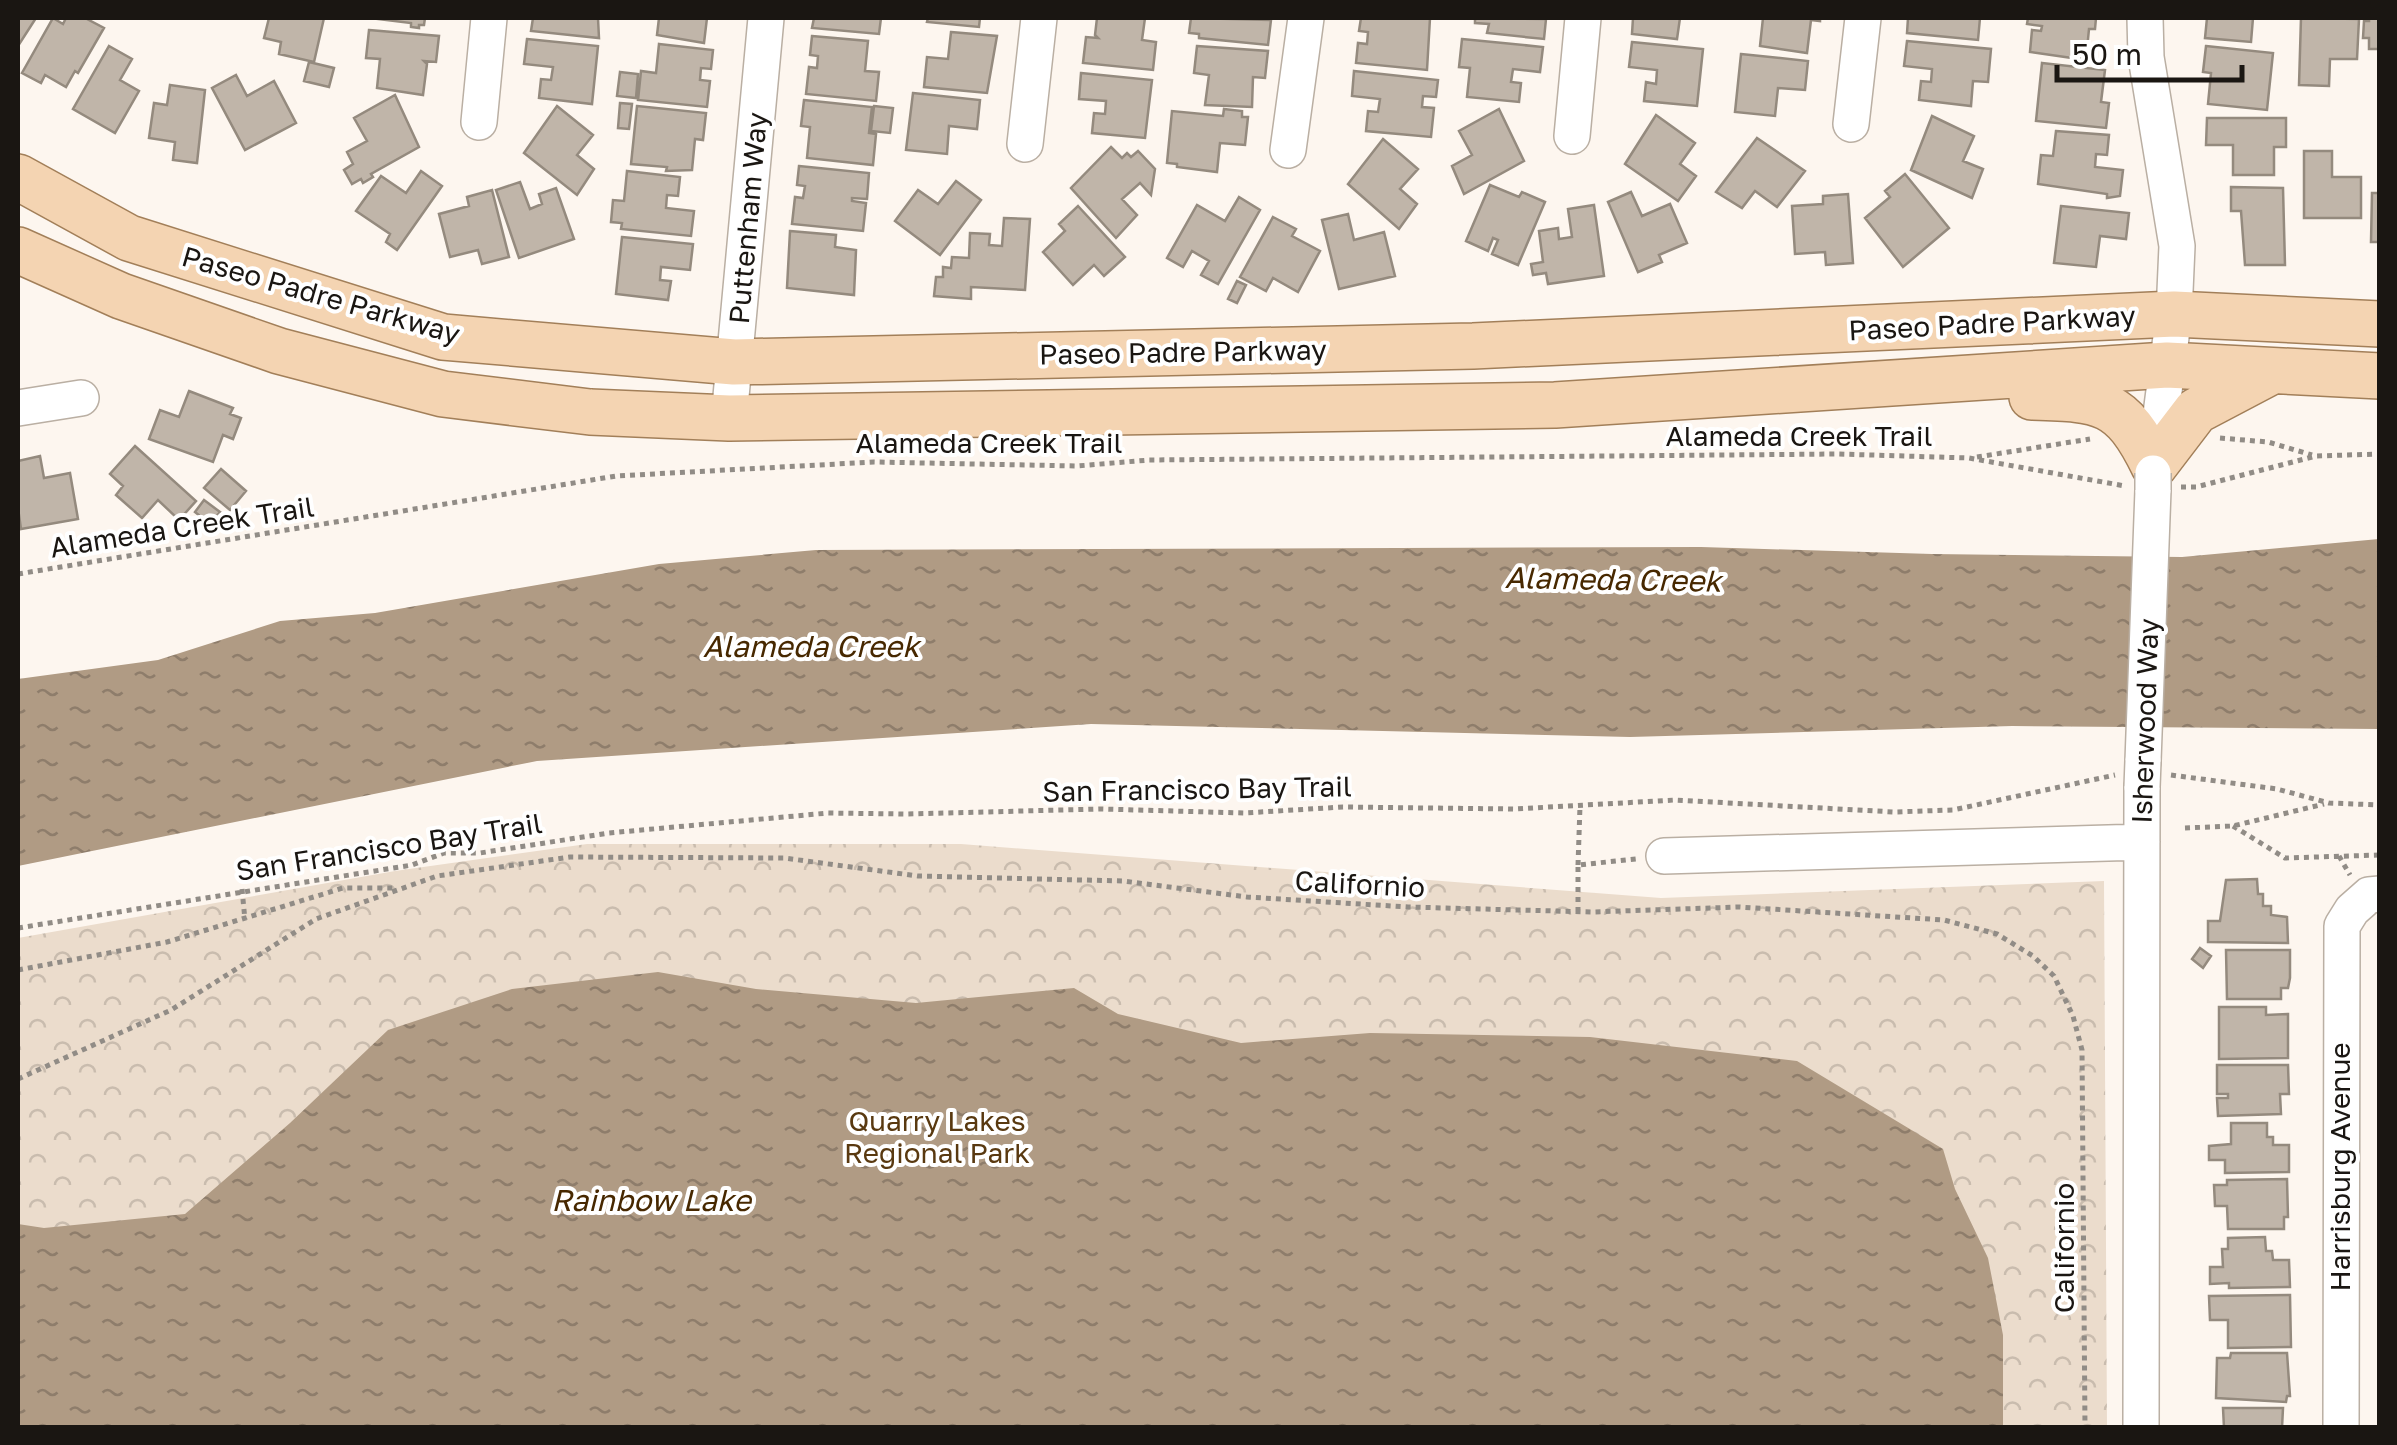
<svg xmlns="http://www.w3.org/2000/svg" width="2397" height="1445" viewBox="0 0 2397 1445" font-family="'Golos Text',sans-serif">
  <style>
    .park { fill: url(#park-crowns) }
    .water { fill: url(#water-ripples) }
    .building { fill: #c0b5a9; stroke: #948a7e; stroke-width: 2.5 }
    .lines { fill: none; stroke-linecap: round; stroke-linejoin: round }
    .minor-casing { stroke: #baafa3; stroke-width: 38 }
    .major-casing { stroke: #a27f59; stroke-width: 48 }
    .path { stroke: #918c86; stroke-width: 5; stroke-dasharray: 5 5; stroke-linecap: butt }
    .minor { stroke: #fff; stroke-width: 35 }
    .major { stroke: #f4d4b2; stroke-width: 45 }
    .minor-bridge-casing { stroke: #baafa3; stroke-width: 38; stroke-linecap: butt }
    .minor-bridge { stroke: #fff; stroke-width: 35 }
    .labels { text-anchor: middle; stroke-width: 8; stroke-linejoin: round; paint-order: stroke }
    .street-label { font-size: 28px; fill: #1a1612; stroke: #fff }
    .park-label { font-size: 28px; fill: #593910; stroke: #fff }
    .water-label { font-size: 30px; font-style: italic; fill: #472800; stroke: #fff }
  </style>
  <defs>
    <pattern id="park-crowns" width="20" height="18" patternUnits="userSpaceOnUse" patternTransform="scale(2.5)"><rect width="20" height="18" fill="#ebdccc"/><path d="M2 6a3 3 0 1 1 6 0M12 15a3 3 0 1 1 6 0" fill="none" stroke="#c9bcae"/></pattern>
    <pattern id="water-ripples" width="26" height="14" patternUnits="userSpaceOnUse" patternTransform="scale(2.5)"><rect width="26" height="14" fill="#b09b84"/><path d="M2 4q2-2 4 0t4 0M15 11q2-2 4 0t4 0" fill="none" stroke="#8e7d6b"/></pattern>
  </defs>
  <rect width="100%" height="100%" fill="#fdf6ef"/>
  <path class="park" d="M587,844H961L1661,898L2104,881L2107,1427L18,1428V938L395,871Z"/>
  <path class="water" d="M2379,539V729L2012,726L1630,737L1091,724L537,761L18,866V679L158,660L280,621L375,613L659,564L816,550L1701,547L1932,554L2182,557Z
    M658,972L756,989L916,1003L1074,988L1118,1014L1241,1043L1370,1033L1590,1037L1797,1061L1943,1149L1955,1189L1988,1258L2003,1335V1427H18V1224L44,1228L185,1214L290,1123L388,1030L512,989Z"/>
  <path class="building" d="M18,18H36L18,46Z
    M53,18L63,24L66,18H85L104,28L78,73L75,71L66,87L45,75L41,83L22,73Z
    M269,18H324L314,62L279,54L281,42L264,38Z
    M370,18H425L424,25H419V28L411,27V23Z
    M533,18H598L599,38L531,31Z
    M659,18H707L704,43L657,35Z
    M814,18H881L879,34L812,28Z
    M928,18H980L979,27L927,22Z
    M1097,18H1145L1142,40L1156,42L1153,70L1083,63L1086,37L1098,38L1095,35Z
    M1191,18L1271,20L1268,45L1199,38V34L1189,33Z
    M1361,18H1430L1427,70L1356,63L1358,43L1367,44L1368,32L1359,31Z
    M1475,18L1546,19L1544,39L1487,33L1489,24L1475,23Z
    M1633,18H1680L1677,39L1632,34Z
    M1761,18H1820V21L1811,20L1807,53L1760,46L1763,18Z
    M1908,18H1980L1978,40L1907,33Z
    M2028,18H2096L2095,29H2089L2086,60L2030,52L2032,30L2041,31L2042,26L2027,24Z
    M2207,18H2253L2251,42L2205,38Z
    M2301,18L2359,19L2357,59H2330L2329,86L2299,85Z
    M2369,18H2380V49H2369V38H2363L2364,21H2369Z
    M369,30L439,36L436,62L424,61L427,64L423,95L377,88L380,59L366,58Z
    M951,32L997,36L987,93L924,87L927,57L948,59Z
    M812,36L868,41L865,71L879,72L876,101L806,94L809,67L817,68L818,56L810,55Z
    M527,39L598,46L592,104L539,98L541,79L551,80L553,67L524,64Z
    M1462,39L1543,47L1540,72L1513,69L1511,82L1521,83L1519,102L1467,97L1470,68L1459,67Z
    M1907,41L1991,49L1988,82L1973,81L1971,106L1919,100L1921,81L1931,82L1932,69L1904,66Z
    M1632,42L1703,49L1697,106L1644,101L1646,82L1656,84L1657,70L1629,67Z
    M659,44L713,50L711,69L701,68L700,80L710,81L707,107L638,100L641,71L656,73Z
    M109,46L132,59L120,80L139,91L115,133L73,109Z
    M1197,46L1268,51L1265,78L1253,77L1252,107L1205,105L1209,75L1194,73Z
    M2206,46L2273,53L2267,110L2208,104L2211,73L2203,72Z
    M1741,54L1808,61L1805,90L1778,88L1775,116L1735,112Z
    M309,62L334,68L329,87L304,81Z
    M2042,63L2105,70L2101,102L2109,103L2106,128L2036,121Z
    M1354,71L1438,80L1436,97L1423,96L1422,107L1434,108L1431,137L1366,131L1368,111L1378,112L1380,99L1352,96Z
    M620,72L638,74L636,98L617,96Z
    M1081,73L1152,80L1145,138L1092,133L1094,113L1105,114L1106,101L1079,99Z
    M236,75L247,96L274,81L296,123L245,150L212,88Z
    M170,85L205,90L197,163L173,160L175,142L149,138L154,103L167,105Z
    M913,93L980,100L977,129L949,126L947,154L906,150Z
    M395,95L419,147L371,174L373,177L363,183L361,179L352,184L344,170L353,164L347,152L367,141L354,118Z
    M804,100L872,107L869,133L876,134L873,165L807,158L810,127L801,126Z
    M620,103L632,104L629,129L618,128Z
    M557,106L593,135L577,155L594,169L577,195L524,153Z
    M637,106L706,113L703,140L695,139L692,170L666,171L667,167L631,164Z
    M874,106L893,108L890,133L871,131Z
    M1224,109L1242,111V117H1248L1245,145L1220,143L1217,172L1177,167V164L1167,163L1172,111L1223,116Z
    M1499,109L1524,161L1464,194L1452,166L1472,155L1459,131Z
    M1656,115L1695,143L1680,164L1696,176L1678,201L1625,164Z
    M1932,116L1974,136L1963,161L1983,169L1972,198L1911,170Z
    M2207,118H2286V147H2274V175H2233V145H2206Z
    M2056,131L2109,135L2107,155L2096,154L2095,167L2123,170L2120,196L2107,198V194L2038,184L2041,155L2053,156Z
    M1757,138L1805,171L1777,207L1755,191L1742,208L1716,192Z
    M1383,139L1418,169L1400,189L1417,204L1399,229L1348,184Z
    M1111,147L1122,158L1127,153L1131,157L1138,151L1155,169L1151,195L1140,183L1122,199L1137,215L1116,238L1071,188Z
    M2304,151H2332V177H2361V218H2304Z
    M799,166L869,173L867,199L852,198V201L866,203L863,231L792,224L795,197L803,198L805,186L797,185Z
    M421,171L442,186L397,250L386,242L390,234L356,211L381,176L406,193Z
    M627,171L680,177L678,196L667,195L666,208L694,211L691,236L621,229L622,223L611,222L613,200L624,201Z
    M1905,174L1949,228L1903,267L1865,218L1890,197L1885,191Z
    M956,181L981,200L940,255L895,221L918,190L938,204Z
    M520,182L530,209L542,204L539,194L556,188L574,239L519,258L496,190Z
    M1490,185L1519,197L1522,192L1545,202L1518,265L1492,254L1498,240L1493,238L1488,251L1466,241Z
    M2231,187L2283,188L2285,265H2245L2241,211H2231Z
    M492,190L509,257L482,264L478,250L450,257L439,214L469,206L467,197Z
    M1631,192L1642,216L1670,204L1687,243L1659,255L1662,262L1638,272L1608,202Z
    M2372,193H2380V242H2371Z
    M1848,194L1853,263L1826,265L1825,252L1795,254L1792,206L1823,204V196Z
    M1239,197L1260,210L1218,284L1201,275L1209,261L1192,251L1183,267L1167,258L1197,205L1225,221Z
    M1594,205L1604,276L1548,284L1546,273L1533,275L1531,264L1543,262L1539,231L1558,228L1559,239L1572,237L1568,209Z
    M1078,206L1125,257L1104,276L1094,265L1073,285L1043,252L1065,231L1059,224Z
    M2061,206L2129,213L2126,239L2100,236L2096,267L2054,263Z
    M1348,214L1354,240L1384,232L1395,276L1339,289L1322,220Z
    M1273,217L1296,229L1292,236L1320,251L1298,292L1273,278L1266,291L1240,277Z
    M1004,218L1030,219L1025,290L971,287V299L934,296L936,277H943V267L951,268L952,257L969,258L970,233L990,234L989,245L1002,246Z
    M790,231L836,235L835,247L856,250L854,295L787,288Z
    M622,237L693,244L690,270L661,267L660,280L671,281L668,300L616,294Z
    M1237,281L1246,285L1237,303L1228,299Z
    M189,391L233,408L230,414L241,418L233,439L223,435L213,462L149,439L160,410L179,417Z
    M135,446L196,501L179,520L158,500L142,518L116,495L123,486L110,474Z
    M40,456L44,478L70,473L78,519L21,529L18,508V461Z
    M221,469L246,491L230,510L204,488Z
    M204,500L220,512L210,524L195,512Z
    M2257,879L2258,894H2263V906H2271V915L2287,917L2288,943L2208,942V921H2220L2226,880Z
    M2200,948L2211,956L2203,968L2192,959Z
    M2226,950H2290V978L2288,988H2281V999H2227Z
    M2219,1007H2266V1015L2288,1014V1058L2219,1059Z
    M2217,1065H2288L2289,1094H2280L2281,1114L2218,1116L2217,1098H2228V1094H2217Z
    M2231,1123H2267V1137H2273V1145H2289V1172L2225,1173V1160H2209V1146L2231,1144Z
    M2287,1179L2288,1217H2284V1229H2228L2227,1206H2215L2214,1185H2227V1180Z
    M2265,1237L2266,1251H2272L2273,1260H2289L2290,1287L2229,1288V1283L2210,1284V1267H2223L2222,1249H2228V1238Z
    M2290,1295L2291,1347L2228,1348V1320H2210L2209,1296Z
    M2231,1353H2287L2290,1396H2287L2286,1402L2216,1398L2217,1358H2230Z
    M2223,1408H2283L2282,1428H2224Z"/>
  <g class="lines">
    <g class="minor-casing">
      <path id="minor" d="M2145,18L2146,57L2177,246L2174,314L2154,468
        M479,122L489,18
        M1851,124L1863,18
        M1572,136L1583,18
        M1025,144L1039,18
        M1288,150L1306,18
        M18,408L81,398
        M729,418L766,18
        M2143,761L2153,490
        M1664,856L2142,842
        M2141,1428L2142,787
        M2341,1428L2342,926L2352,910L2369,895L2380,894"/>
    </g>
    <g class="major-casing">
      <path id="major" d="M18,177L129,238L443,337L734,362L1473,346L2174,314L2380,324
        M18,250L121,296L279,351L443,394L590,412L729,418L1555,405L2167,365L2380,376
        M2032,397C2102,399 2122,400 2154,466L2196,411L2272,371"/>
    </g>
    <path class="path" d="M2220,438L2268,442L2312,455
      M1977,457L2090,439
      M2181,487H2196L2316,456L2380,454
      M18,574L616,476L874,462L1077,466L1149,460L1838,454L1969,458L2125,486
      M2171,775L2277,789L2329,803L2380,805
      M2233,826L2285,858L2380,855
      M2185,828L2233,826L2324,804
      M2339,856L2350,875
      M1578,865L1580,806
      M242,889L245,920
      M1578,912V865L1636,859
      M18,928L412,865L444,853H480L609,833L828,813L905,814L1102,809L1244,813L1343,807L1514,809L1675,800L1894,812L1953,810L2115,775
      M18,970L167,942L343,888H393
      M18,1079L171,1010L316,919L437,876L570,857L784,858L918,876L1123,881L1247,897L1408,907L1592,912L1739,907L1944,920L1997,934L2033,956L2054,976L2073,1016L2082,1050L2085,1428"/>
    <use href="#minor" class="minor"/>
    <use href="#major" class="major"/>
    <g class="minor-bridge-casing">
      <path id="minor-bridge" d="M2153,490V473
        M2142,787L2143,761"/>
    </g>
    <use href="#minor-bridge" class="minor-bridge"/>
  </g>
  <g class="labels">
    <g class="street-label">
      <text transform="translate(748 218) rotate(-85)" y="10">Puttenham Way</text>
      <text transform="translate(321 295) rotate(16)" y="10">Paseo Padre Parkway</text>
      <text transform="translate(1992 323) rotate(-3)" y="10">Paseo Padre Parkway</text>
      <text transform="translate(1183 352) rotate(-1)" y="10">Paseo Padre Parkway</text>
      <text x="1799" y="446">Alameda Creek Trail</text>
      <text x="989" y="453">Alameda Creek Trail</text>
      <text transform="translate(182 527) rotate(-9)" y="10">Alameda Creek Trail</text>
      <text transform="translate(2145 721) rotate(-88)" y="10">Isherwood Way</text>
      <text transform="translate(1197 789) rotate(-1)" y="10">San Francisco Bay Trail</text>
      <text transform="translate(389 847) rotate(-9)" y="10">San Francisco Bay Trail</text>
      <text transform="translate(1360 884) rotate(3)" y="10">Californio</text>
      <text transform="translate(2340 1167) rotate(-90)" y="10">Harrisburg Avenue</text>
      <text transform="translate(2064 1248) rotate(-90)" y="10">Californio</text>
    </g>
    <g class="park-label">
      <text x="937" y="1131">Quarry Lakes<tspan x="937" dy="32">Regional Park</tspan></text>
    </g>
    <g class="water-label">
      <text transform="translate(1613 580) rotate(1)" y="10">Alameda Creek</text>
      <text x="811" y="657">Alameda Creek</text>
      <text x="651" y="1211">Rainbow Lake</text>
    </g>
  </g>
  <rect width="2397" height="1445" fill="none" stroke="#1a1612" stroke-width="40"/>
  <path d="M2057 65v15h185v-15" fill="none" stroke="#1a1612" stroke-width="5"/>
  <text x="2072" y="65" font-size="30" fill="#1a1612" stroke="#ffffff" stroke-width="8" paint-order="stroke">50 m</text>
</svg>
